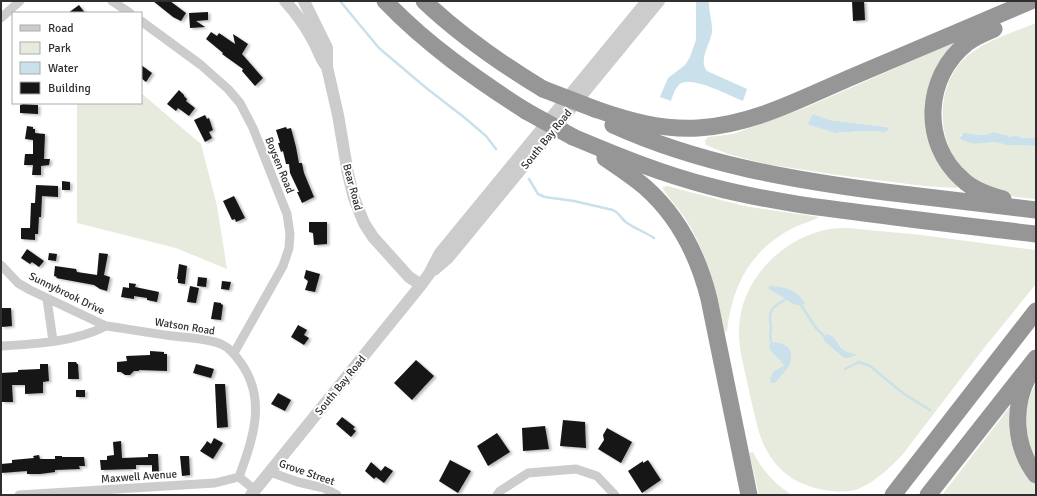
<svg xmlns="http://www.w3.org/2000/svg" width="1037" height="496" viewBox="0 0 1037 496" font-family="Signika,sans-serif">
  <style>
    .green { fill: #e6ebdd; fill-rule: evenodd }
    .water { fill: #cae0ea }
    .lines { fill: none; stroke-linecap: round; stroke-linejoin: round }
    .stream { stroke: #cae0ea; stroke-width: 2.5 }
    .building { fill: #161616; filter: url(#shadow) }
    .minor { stroke: #ccc; stroke-width: 9 }
    .tertiary { stroke: #ccc; stroke-width: 12 }
    .motorway { stroke: #969696; stroke-width: 17 }
    .motorway-bridge { stroke: #969696; stroke-width: 17 }
    .labels { text-anchor: middle; stroke-width: 4; stroke-linejoin: round; paint-order: stroke }
    .street-label { font-size: 11px; fill: #2f2f2f; stroke: #fff }
  </style>
  <defs>
    <filter id="shadow"><feDropShadow dx="2.5" dy="1.5" stdDeviation="1" flood-color="#0004"/></filter>
  </defs>
  <rect width="100%" height="100%" fill="#fff"/>
  <path class="green" d="M1036,23V138H1020L1016,135L1010,137L1001,134L981,135L963,133L960,136L975,144L996,142L1006,145L1036,146V199C1028,198 1020,198 1012,196C1003,194 981,184 973,179C969,176 966,172 962,168C934,137 936,80 970,54C989,39 1014,32 1036,23Z
    M962,39L930,95L959,185L957,188L924,186L837,175L766,164L728,154L706,145L705,141L708,137L733,134L807,107ZM813,114L830,120L886,127L885,132L864,131L835,133L809,125Z
    M141,93L201,144L217,206L227,269L176,248L77,223V103H141Z
    M667,186L744,206L819,217C811,222 800,224 791,229C750,251 732,286 727,331L726,332L724,330C716,292 707,255 687,221C680,210 670,200 663,189V187Z
    M848,228L921,235L1036,250V284L984,348L903,454C890,468 876,481 858,489C840,496 804,488 789,476C780,470 772,460 767,451C757,434 754,410 749,391C745,370 738,349 739,328C741,279 783,237 830,229C836,228 842,228 848,228Z
    M1036,382V460C1022,434 1023,408 1036,382Z
    M1012,404L1036,479V495H942Z
    M753,452C762,470 775,484 792,495H759L749,453Z"/>
  <path class="water" d="M696,1H709C708,11 713,22 712,32C710,45 698,60 707,71L747,89L743,101C730,96 691,75 680,84C675,88 673,95 671,101L660,97L668,78L685,65L690,57L696,40Z
    M813,114L830,120L886,127L889,129L885,132L864,131L835,133L809,125L808,123Z
    M993,132C999,134 1006,134 1010,137L1016,135L1021,138H1036V146L1006,145L996,142L975,144L962,140L960,138L963,133C972,133 986,138 993,132Z
    M769,286C785,287 797,289 805,304C794,308 790,301 781,296C777,293 773,292 769,289Z
    M827,334C839,338 836,346 845,351C848,353 853,353 857,355L847,358L843,357L825,342L824,339Z
    M775,342C782,344 790,345 791,354C793,367 782,373 775,383H771L770,379L774,371L784,366C780,357 771,356 769,345Z"/>
  <g class="lines">
    <path class="stream" d="M340,1L379,48L425,87L465,118L486,136L496,149
      M529,179L538,194L545,197L574,201L613,210C621,214 621,219 627,223C636,229 645,232 654,238
      M801,305L816,328L825,337
      M772,344C769,338 771,334 771,328C771,324 770,321 770,318C770,307 778,304 786,299
      M845,369L859,362L870,366L904,394L930,410"/>
  </g>
  <path class="building" d="M153,1H170L186,13L181,21L173,17Z
    M852,1H864L865,20L853,21Z
    M79,5L85,13H68Z
    M208,12V20L196,21L205,27L190,28L189,13Z
    M211,32L217,36L219,33L235,44L233,34L248,44L242,54L263,78L255,86L242,71L243,69L222,54L223,53L206,39Z
    M141,65L152,73L146,82L141,78Z
    M179,90L184,95V96L187,99L186,101L195,108L189,116L178,108L176,111L167,104Z
    M23,104L38,105V114L20,113V105Z
    M205,115L207,119L209,118L213,130L209,132L212,138L205,142L194,120Z
    M27,126L33,127V129H35V133L45,134L44,159H50L49,165L41,166V175H32L33,165H24L25,154H33V140L25,139Z
    M286,127L287,129L291,128L296,147L299,163H302L304,173L314,197L302,203L297,192H299L290,173L289,164H286L283,151L281,152L278,143H280L276,130Z
    M62,181L70,182V190H62Z
    M36,185L58,186V197L42,196L41,217H39L38,234H35V240L21,239V228H30L31,203H35Z
    M234,196L245,218L236,222L235,219L232,220L223,201Z
    M309,222H327V244L314,245L313,233L309,232Z
    M27,249L44,261L39,267L32,262L30,264L21,258Z
    M49,253L57,254L56,261L48,260Z
    M99,253L108,254L104,275L110,277L107,291L100,289L94,285L56,278L57,277L54,276L55,266L76,269L77,272L97,275Z
    M179,264L187,266L185,284L178,283V279H177Z
    M306,270L320,274L315,292L305,290L308,281L304,278Z
    M198,277L207,278L206,287L197,286Z
    M222,281L231,282L229,290L221,289Z
    M129,283L136,284L135,287L159,292L157,302L147,300V298L134,296V299L121,297L123,287L129,288Z
    M190,286L199,288L196,303L187,302Z
    M214,302L221,303V304L223,305L221,320L211,319Z
    M1,308H11L12,326L2,327Z
    M298,325L307,330L304,335L309,338L304,345L291,337Z
    M150,351L164,352V354H167V371L139,370V371H134L130,375H125L121,372H117V362L127,361L126,356L150,355Z
    M416,360L434,376L412,400L394,383Z
    M68,362H76L77,364H78L79,379H68Z
    M40,364H48V366L49,381L43,382V393L25,394V385H12L13,402H2L1,373L18,372V370L40,369Z
    M196,364L214,369L211,378L193,373Z
    M215,384H225L228,427L217,428Z
    M76,390H85V397H76Z
    M278,393L291,400L285,411L271,404Z
    M342,417L355,427L353,429L356,431L351,437L336,424Z
    M563,420L585,422L586,448L560,446Z
    M545,426L549,449L523,451L522,428Z
    M607,428L632,442L621,463L598,449L604,440L603,435Z
    M497,433L510,452L488,466L477,446Z
    M214,438L223,443L213,459L200,451L206,443L207,441L211,444Z
    M121,441L122,458L148,457V454H158L159,475L152,476V465H136V469L101,470L100,460H107V456L114,455L113,442Z
    M39,455L40,459H55V456H62V457H84L85,466H79L80,469L55,470V472L40,474H27V471L1,473V464L12,463V460L34,458L33,456Z
    M180,456H189L190,475L182,476Z
    M450,460L471,471L458,493L439,481Z
    M648,460L661,480L642,493L628,471L643,461V463Z
    M371,462L381,471L385,466L393,471L384,483L376,477L374,479L365,471Z"/>
  <g class="lines">
    <path class="minor" d="M112,1L130,13
      M1,18L20,1
      M141,21L201,65L228,89L240,103L253,128L287,214L290,234L289,248L283,266L234,353
      M1,265L18,283L30,290L106,326
      M47,299L53,341
      M1,346C36,344 75,342 106,326C128,329 150,333 173,336C188,338 206,338 221,344C230,348 235,355 241,363C267,400 253,438 239,477
      M270,472L298,482L324,488L337,495
      M19,495L215,483L239,477L255,490
      M497,495L500,491L528,473L576,469L597,476L615,495"/>
    <path class="tertiary" d="M285,1C295,12 304,24 311,37C318,48 319,57 327,67
      M304,1L327,48V67L338,115L348,174L354,198L364,223L373,237L409,277L421,285
      M434,270L448,258L659,1
      M251,495L421,285L429,274L440,253L647,1"/>
    <path class="motorway" d="M385,1C426,44 476,79 526,111
      M424,1C460,35 500,63 543,89
      M994,29C984,33 975,37 967,43C924,77 921,143 962,179C973,190 988,195 1003,199
      M595,109C629,121 662,130 698,128C751,125 799,100 847,79C908,53 970,27 1031,1
      M613,125C699,164 792,180 885,192C936,198 986,204 1036,210
      M573,137C618,156 662,174 709,186C765,201 823,208 880,215C932,222 984,228 1036,234
      M605,158C618,167 632,176 645,187C679,217 698,255 709,299L749,495
      M1029,375C1012,407 1014,446 1036,475
      M893,495L1036,311
      M928,495L1036,358"/>
    <path class="motorway-bridge" d="M543,89L595,109
      M526,111L573,137"/>
  </g>
  <g class="labels">
    <g class="street-label">
      <text transform="translate(546 139) rotate(-51)" y="4">South Bay Road</text>
      <text transform="translate(280 165) rotate(68)" y="4">Boysen Road</text>
      <text transform="translate(353 187) rotate(75)" y="4">Bear Road</text>
      <text transform="translate(67 293) rotate(26)" y="4">Sunnybrook Drive</text>
      <text transform="translate(185 326) rotate(9)" y="4">Watson Road</text>
      <text transform="translate(340 385) rotate(-51)" y="4">South Bay Road</text>
      <text transform="translate(307 472) rotate(19)" y="4">Grove Street</text>
      <text transform="translate(139 476) rotate(-4)" y="4">Maxwell Avenue</text>
    </g>
  </g>
  <rect width="1037" height="496" fill="none" stroke="#2f2f2f" stroke-width="4"/>
  <rect x="12" y="12" width="130" height="92" fill="#ffffff" stroke="#acacac"/>
  <rect x="20" y="25" width="20" height="6" fill="#cccccc" stroke="#acacac"/>
  <text x="48" y="32" font-size="12" fill="#2f2f2f">Road</text>
  <rect x="20" y="42" width="20" height="12" fill="#e6ebdd" stroke="#acacac"/>
  <text x="48" y="52" font-size="12" fill="#2f2f2f">Park</text>
  <rect x="20" y="62" width="20" height="12" fill="#cae0ea" stroke="#acacac"/>
  <text x="48" y="72" font-size="12" fill="#2f2f2f">Water</text>
  <rect x="20" y="82" width="20" height="12" fill="#161616" stroke="#acacac"/>
  <text x="48" y="92" font-size="12" fill="#2f2f2f">Building</text>
</svg>
